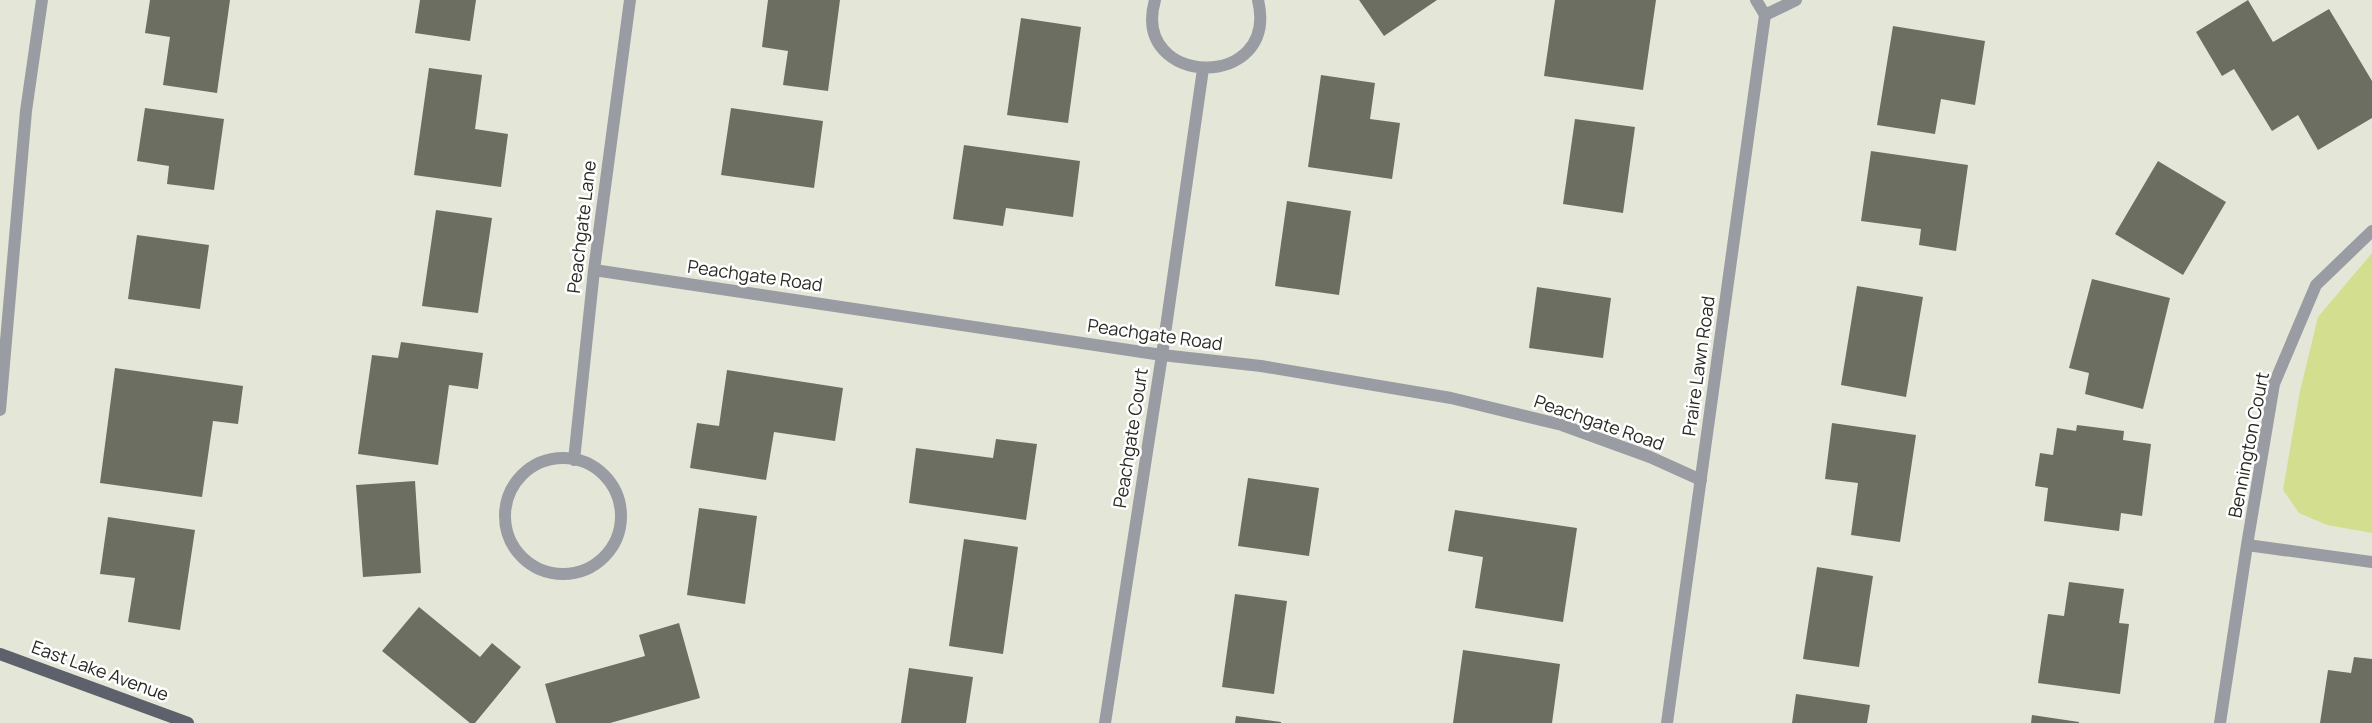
<svg xmlns="http://www.w3.org/2000/svg" width="2372" height="723" viewBox="0 0 2372 723" font-family="Manrope,sans-serif">
  <style>
    .green { fill: #d4de8f }
    .building { fill: #6c6e61 }
    .lines { fill: none; stroke-linecap: round; stroke-linejoin: round }
    .minor { stroke: #9a9ca3; stroke-width: 12 }
    .primary { stroke: #5d616b; stroke-width: 12 }
    .labels { text-anchor: middle; stroke-width: 5; stroke-linejoin: round; paint-order: stroke }
    .street-label { font-size: 18px; fill: #292924; stroke: #fff }
  </style>
  <rect width="100%" height="100%" fill="#e4e7d8"/>
  <path class="green" d="M2372,253V533L2327,525L2299,513L2283,490L2300,391L2318,317Z"/>
  <path class="building" d="M150,0H230L217,93L163,85L170,37L145,33Z
    M420,0H476L470,41L415,33Z
    M768,0H840L828,91L783,85L788,51L762,47Z
    M1359,0H1437L1384,36Z
    M1555,0H1656L1643,90L1544,76Z
    M2248,0L2273,42L2329,9L2372,81V118L2318,150L2298,115L2272,131L2234,69L2222,76L2196,32Z
    M1021,18L1081,27L1068,123L1007,115Z
    M1893,26L1985,41L1975,105L1941,99L1935,134L1877,125Z
    M429,68L482,75L475,129L508,134L501,187L414,175Z
    M1321,75L1375,83L1370,119L1400,123L1392,179L1308,167Z
    M145,108L224,119L214,190L167,184L169,166L137,161Z
    M731,108L823,121L814,188L721,175Z
    M1575,119L1635,127L1623,213L1563,204Z
    M964,145L1080,161L1073,217L1006,208L1003,226L953,219Z
    M1871,151L1968,165L1956,251L1919,245L1921,229L1861,221Z
    M2158,161L2226,202L2183,275L2115,234Z
    M1287,201L1351,211L1339,295L1275,286Z
    M436,210L492,218L478,313L422,306Z
    M137,235L209,245L200,309L128,299Z
    M2092,279L2170,298L2143,409L2085,394L2089,373L2069,368Z
    M1857,286L1923,297L1906,397L1841,385Z
    M1537,287L1611,298L1603,358L1529,348Z
    M401,342L483,353L478,389L449,385L438,465L358,454L372,355L398,358Z
    M115,368L243,386L238,424L213,421L202,497L100,483Z
    M727,370L843,388L835,441L774,432L766,480L690,468L697,423L719,426Z
    M1832,423L1916,435L1900,542L1851,535L1858,483L1825,479Z
    M2077,425L2124,431L2123,440L2151,444L2142,516L2121,513L2119,531L2044,521L2048,488L2035,486L2040,453L2053,455L2057,428L2076,431Z
    M996,439L1037,444L1026,520L909,503L916,448L993,458Z
    M1248,478L1319,488L1309,556L1238,546Z
    M415,481L421,573L363,577L356,485Z
    M699,508L757,516L745,604L687,595Z
    M1455,510L1577,528L1563,622L1475,608L1483,557L1448,551Z
    M108,517L195,530L180,630L128,622L135,578L100,574Z
    M964,539L1018,547L1003,654L949,646Z
    M1817,567L1873,576L1859,667L1803,659Z
    M2069,582L2124,589L2119,623L2129,624L2120,694L2038,683L2048,614L2064,616Z
    M1235,594L1287,601L1274,694L1222,687Z
    M419,607L480,657L492,643L521,667L475,723H470L382,651Z
    M679,623L700,698L610,723H556L545,684L645,656L639,635Z
    M1463,650L1560,664L1552,723H1453Z
    M2354,657L2372,659V723H2320L2328,670L2351,673Z
    M909,668L973,677L966,723H901Z
    M1796,694L1870,705L1867,723H1792Z
    M2032,715L2079,722V723H2031Z
    M1236,716L1281,722V723H1235Z"/>
  <g class="lines">
    <path class="minor" d="M1155,0C1130,88 1280,92 1258,0
      M1756,0L1765,15L1796,0
      M594,270L1162,355L1261,366L1451,398L1562,425L1650,457L1701,480
      M0,410L26,111L42,0
      M505 516a58 58 0 1 1 116 0a58 58 0 1 1-116 0Z
      M574,460L594,270L630,0
      M2247,545L2274,384L2316,285L2372,231
      M1105,723L1162,355L1203,69
      M1667,723L1765,15
      M2220,723L2247,545L2372,562"/>
    <path class="primary" d="M0,654L188,723"/>
  </g>
  <g class="labels">
    <g class="street-label">
      <text transform="translate(582 227) rotate(-83)" y="6">Peachgate Lane</text>
      <text transform="translate(755 276) rotate(8)" y="6">Peachgate Road</text>
      <text transform="translate(1155 335) rotate(8)" y="6">Peachgate Road</text>
      <text transform="translate(1699 366) rotate(-82)" y="6">Praire Lawn Road</text>
      <text transform="translate(1599 423) rotate(19)" y="6">Peachgate Road</text>
      <text transform="translate(1131 438) rotate(-81)" y="6">Peachgate Court</text>
      <text transform="translate(2249 445) rotate(-79)" y="6">Bennington Court</text>
      <text transform="translate(100 671) rotate(20)" y="6">East Lake Avenue</text>
    </g>
  </g>
</svg>
